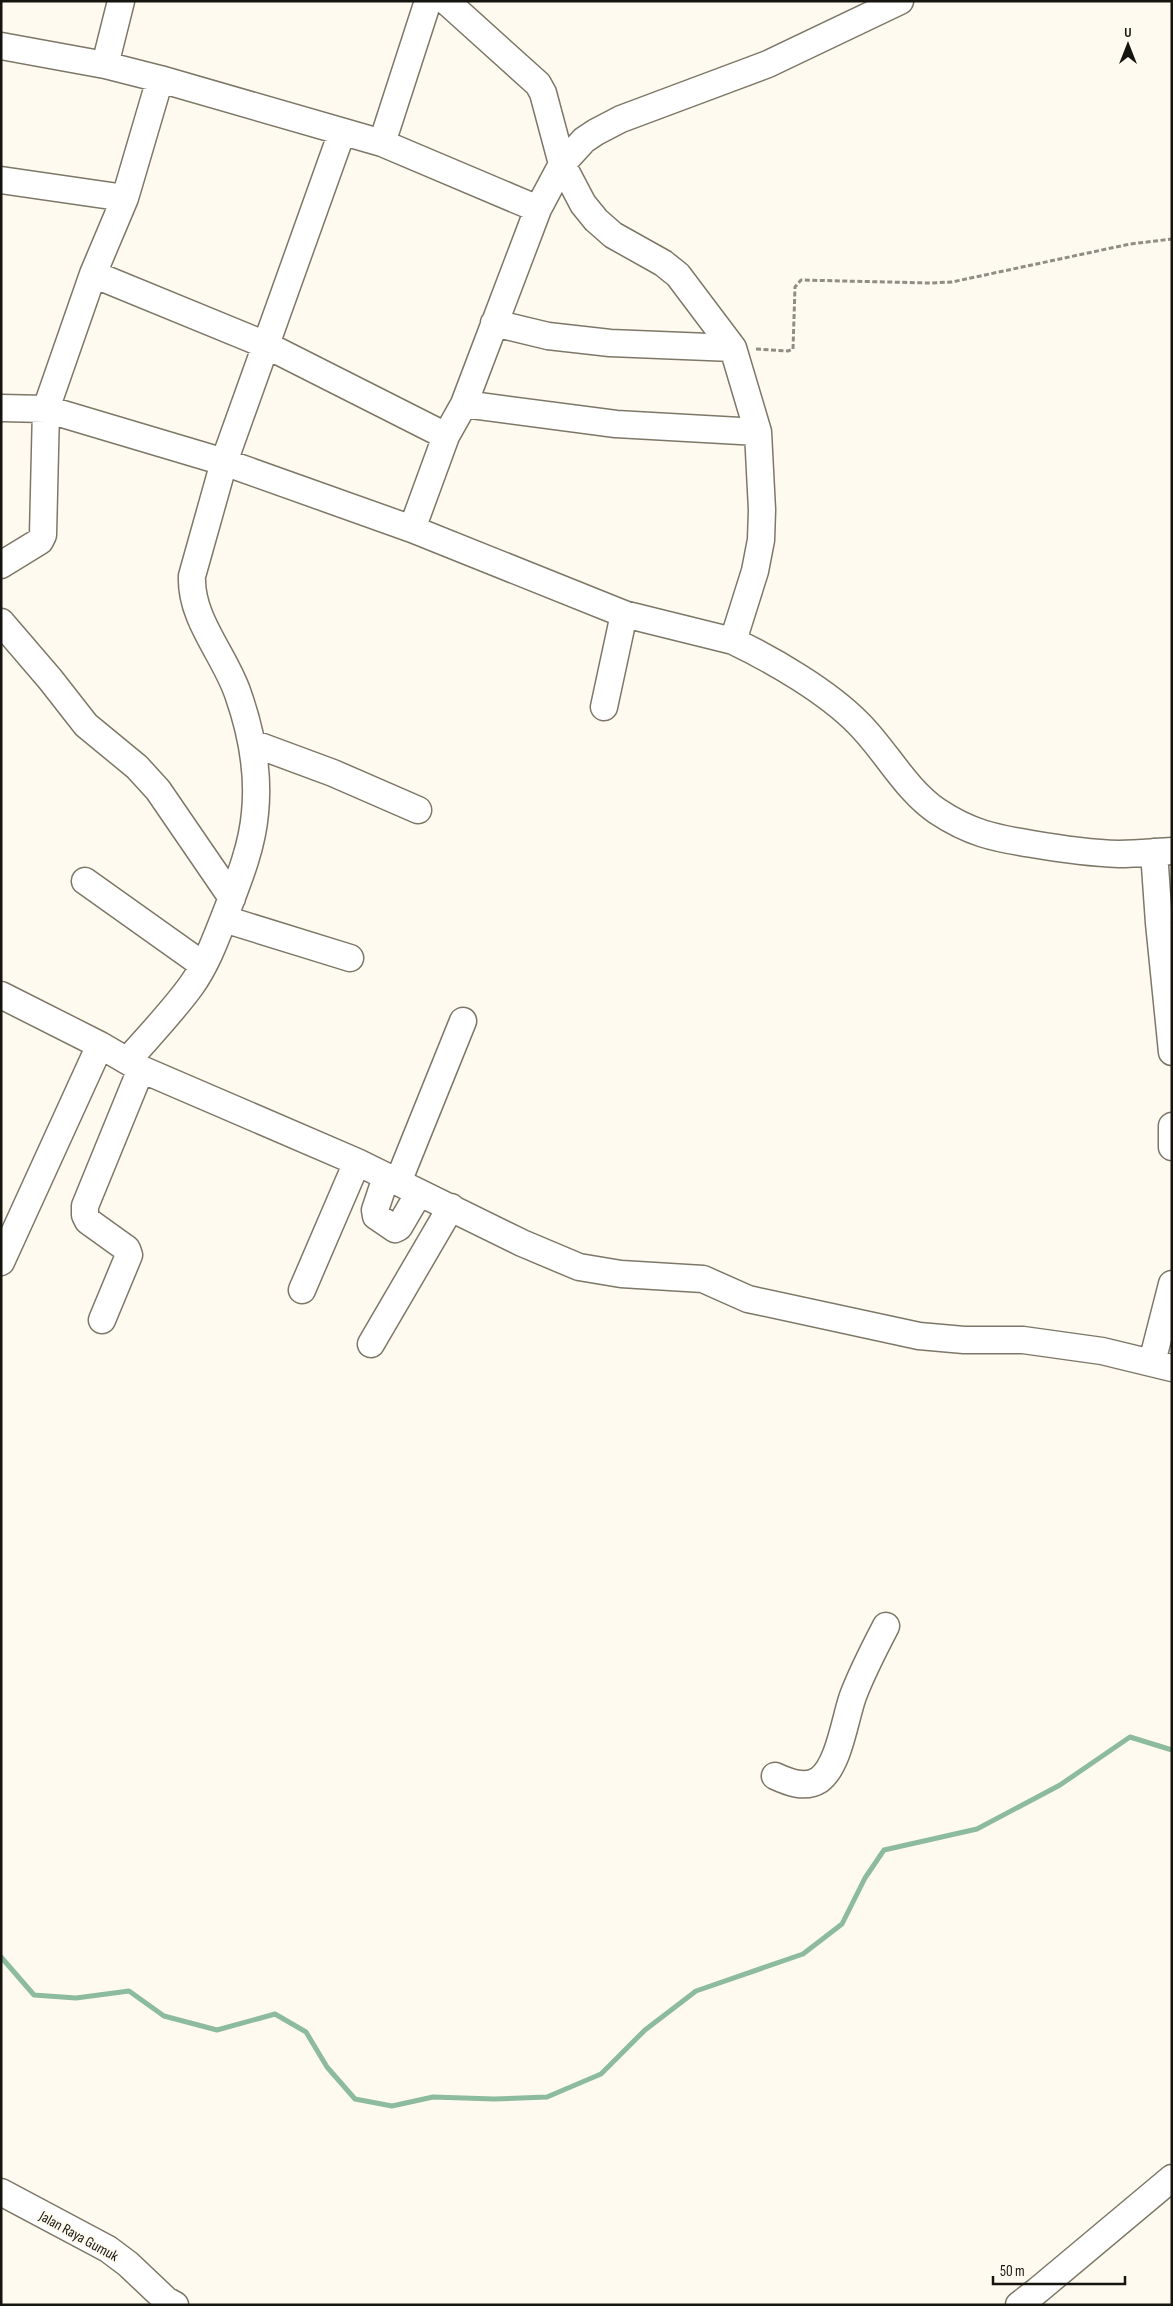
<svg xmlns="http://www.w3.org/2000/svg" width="1173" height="2306" viewBox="0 0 1173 2306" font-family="'Sofia Sans Condensed',sans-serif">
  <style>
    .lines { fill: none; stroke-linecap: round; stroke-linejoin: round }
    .stream { stroke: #8dbb9e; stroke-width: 5 }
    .minor-casing { stroke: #7d7767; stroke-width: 29 }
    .path { stroke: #918d85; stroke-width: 3; stroke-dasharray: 5 2.5; stroke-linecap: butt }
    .minor { stroke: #fff; stroke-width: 26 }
    .labels { text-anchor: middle; stroke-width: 4; stroke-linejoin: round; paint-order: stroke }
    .street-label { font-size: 15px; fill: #16140e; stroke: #fffaf0 }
  </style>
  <rect width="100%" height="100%" fill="#fffaf0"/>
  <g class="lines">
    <path class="stream" d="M1,1957L34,1995L76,1998L129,1991L164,2016L217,2030L275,2014L306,2032L327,2067L355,2099L392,2106L433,2097L494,2099L547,2097L601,2074L645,2030L696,1991L803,1954L842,1924L865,1878L884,1850L977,1829L1060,1785L1130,1737L1172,1750"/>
    <g class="minor-casing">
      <path id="minor" d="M446,1L538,84L543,93L562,164L583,204L596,220L613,235L663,263L678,275L733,348L758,432L762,510L761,540L755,571L733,641C773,660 828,692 859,724C886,751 905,789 937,811C970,833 994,838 1032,844C1061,849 1090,853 1119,854C1136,854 1154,852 1172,851
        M1,46L105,65L160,79L382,143L538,209L562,164L584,140L596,132L621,119L768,64L900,1
        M105,65L121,1
        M382,143L428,1
        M1,180L125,198
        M93,274L266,345L446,436L464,404L538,209
        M494,323L548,336L610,343L733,348
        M464,404L616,424L758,432
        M1,408L46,409L224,462L412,529L624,614L733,641
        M412,529L446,436
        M1,565L40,541L43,535L46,409L93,274L125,198L160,79
        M1,622L50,679L86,725L137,767L158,790L232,898
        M604,707L624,614
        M252,743L333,773L418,810
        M1154,852L1159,923L1172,1052
        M85,881L203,965
        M224,919L350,958
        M1,995L100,1045L141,1069L357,1162L522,1243L579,1267L621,1274L703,1279L748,1299L919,1336L964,1340H1023L1102,1351L1172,1368
        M128,1060C149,1036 172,1012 191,986C206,965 215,941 224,918C237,884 252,849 255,813C259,774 251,731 238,694C225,655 190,619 192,576L224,462L342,132
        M1172,1126V1147
        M386,1177L375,1210L376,1216L395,1229L399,1227L419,1193
        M398,1182L463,1021
        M1,1262L100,1045
        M302,1290L357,1162
        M102,1320L129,1255L127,1249L88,1221L85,1215V1206L141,1069
        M371,1344L451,1207
        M1152,1362L1172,1284
        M775,1776C788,1782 805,1789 819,1780C839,1766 845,1718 853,1696C862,1672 874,1649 886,1626
        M1,2192L108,2249L128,2264L166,2300L175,2305
        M1019,2305L1037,2291L1172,2178"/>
    </g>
    <path class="path" d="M756,349L788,351L793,349L795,287L801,280L930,283L952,282L1130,244L1172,239"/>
    <use href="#minor" class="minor"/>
  </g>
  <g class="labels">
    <g class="street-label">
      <text transform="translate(79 2236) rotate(29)" y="5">Jalan Raya Gumuk</text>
    </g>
  </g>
  <rect width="1173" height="2306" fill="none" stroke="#16140e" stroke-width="5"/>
  <g transform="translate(1128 45)" stroke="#fffaf0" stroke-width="4" paint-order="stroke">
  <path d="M0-4L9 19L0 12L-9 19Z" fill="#16140e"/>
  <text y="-8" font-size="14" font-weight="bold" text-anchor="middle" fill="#16140e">U</text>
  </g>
  <path d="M993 2276v8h132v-8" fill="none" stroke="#16140e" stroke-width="2.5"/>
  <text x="1000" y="2276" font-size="15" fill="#16140e" stroke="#fffaf0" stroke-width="4" paint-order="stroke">50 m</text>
</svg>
